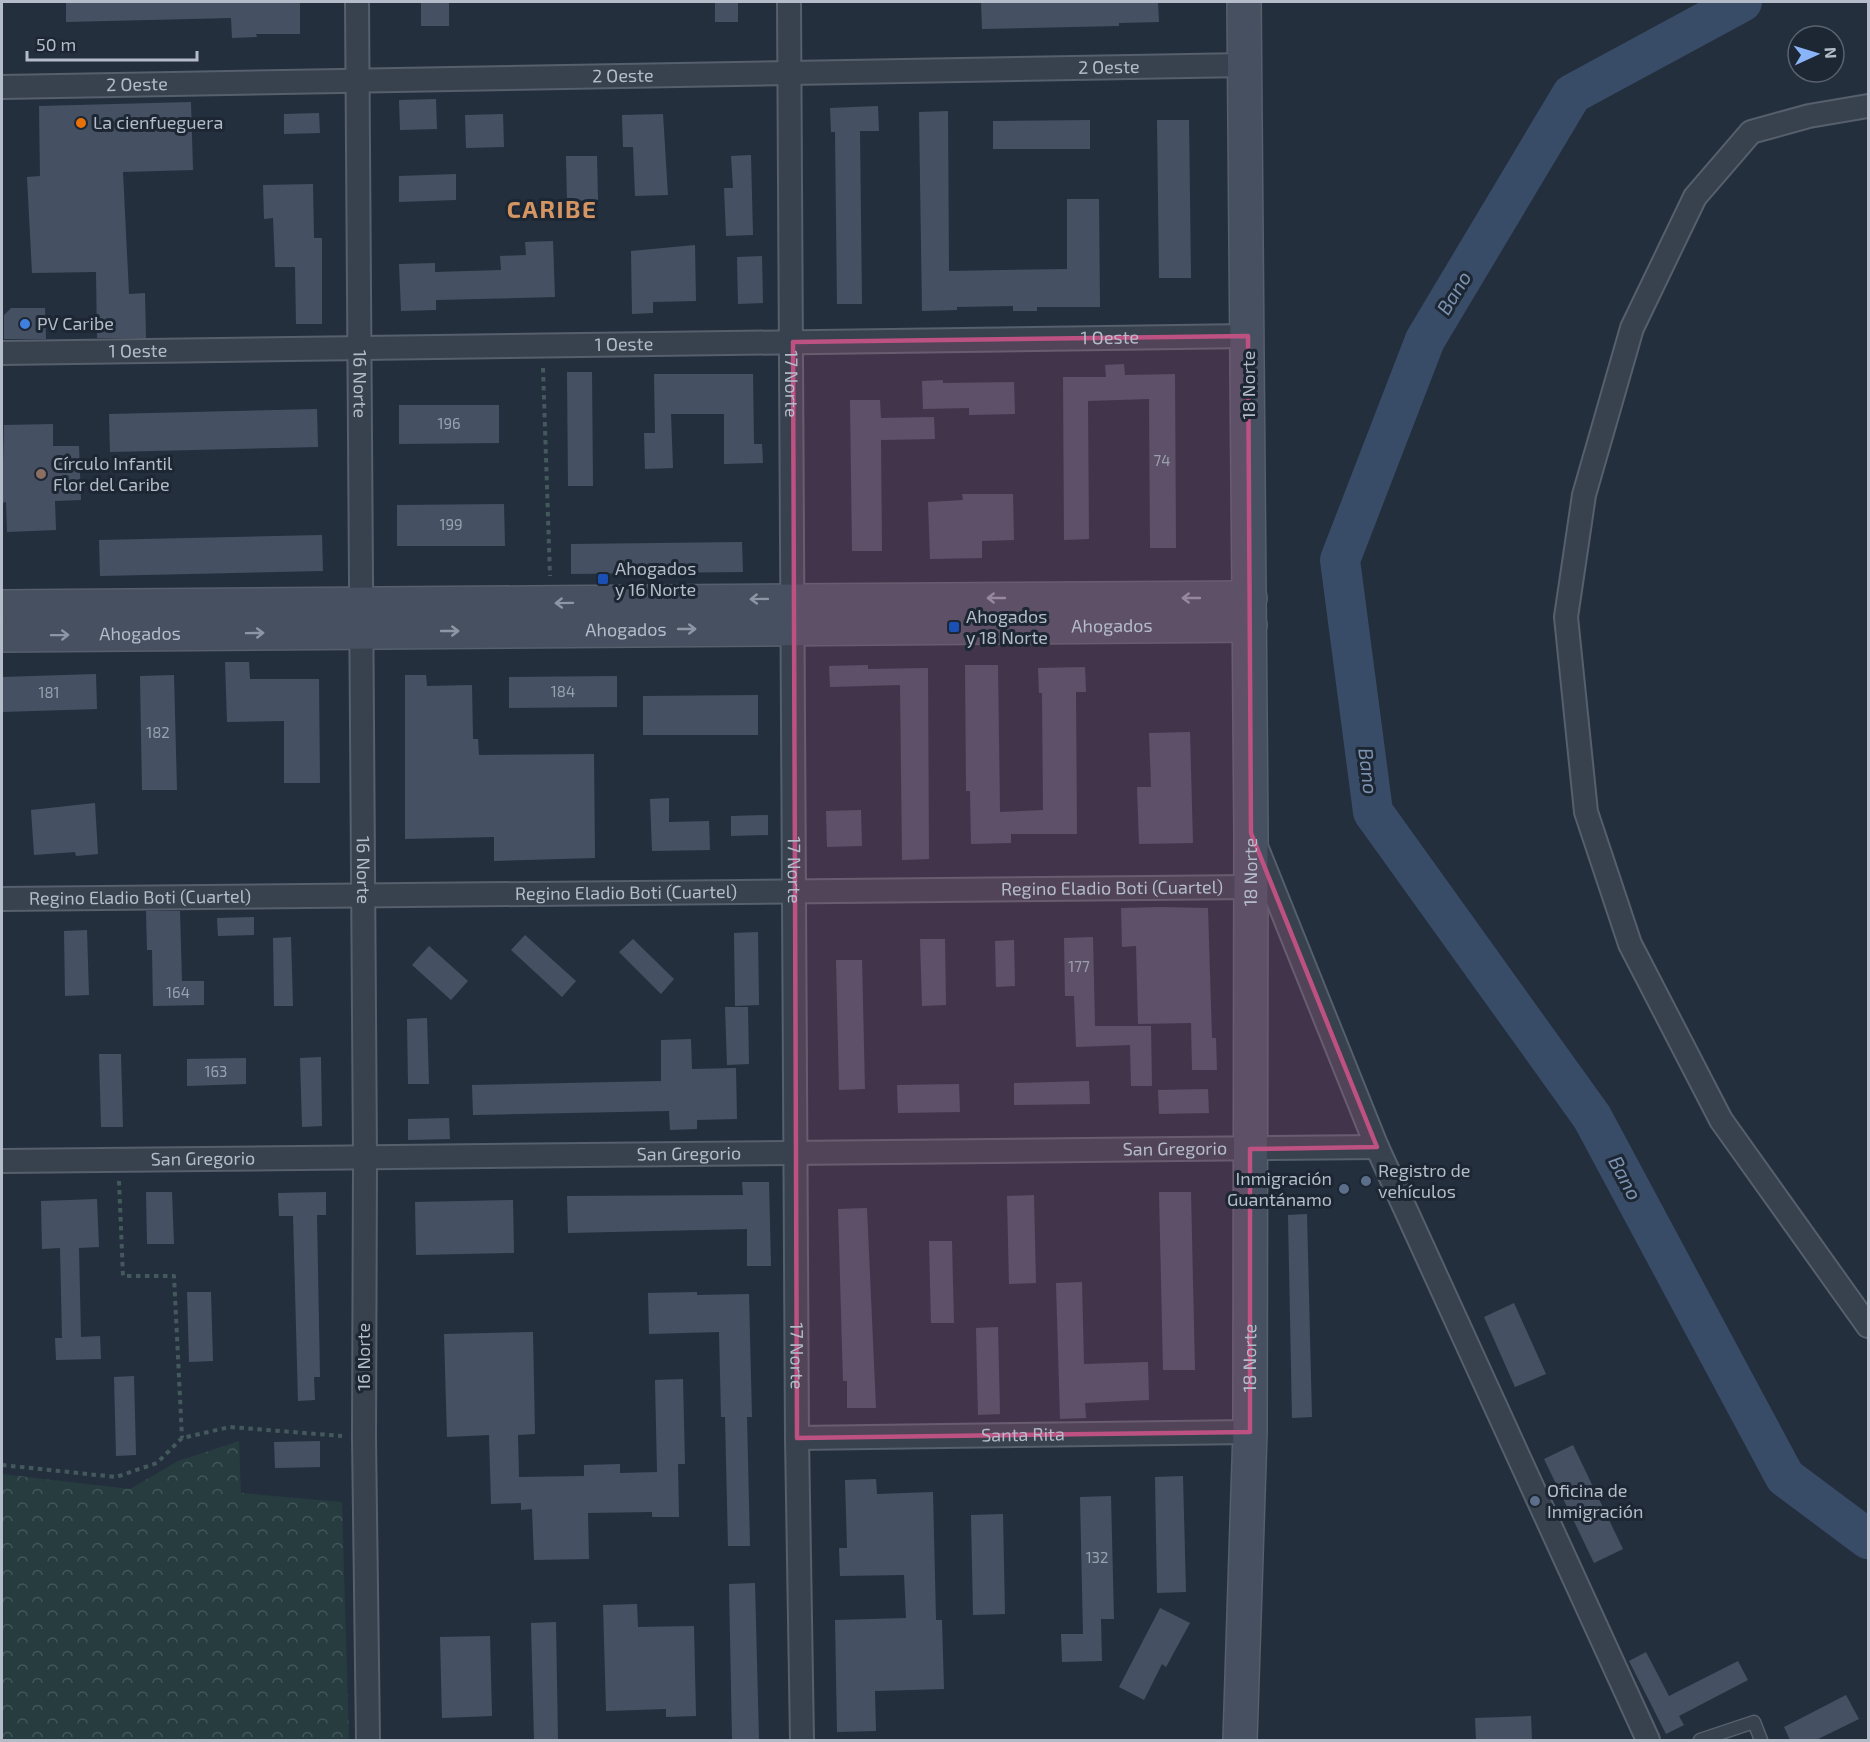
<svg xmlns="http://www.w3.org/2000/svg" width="1870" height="1742" viewBox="0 0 1870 1742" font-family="'Exo 2',sans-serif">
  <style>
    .park { fill: url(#park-crowns) }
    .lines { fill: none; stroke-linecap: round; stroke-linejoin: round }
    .river { stroke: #394c67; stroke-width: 40 }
    .building { fill: #455162 }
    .lane-casing { stroke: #565f6c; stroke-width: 15 }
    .street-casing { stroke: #565f6c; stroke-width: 26 }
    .secondary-casing { stroke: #565f6c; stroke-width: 36 }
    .path { stroke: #44595c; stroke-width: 4; stroke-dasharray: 4.5 4.5; stroke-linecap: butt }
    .lane { stroke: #38414e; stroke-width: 12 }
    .street { stroke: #38414e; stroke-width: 22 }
    .secondary { stroke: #465061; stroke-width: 33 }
    .oneway { stroke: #8e96a5 }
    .marked { fill: #bd5182; fill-opacity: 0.2; stroke: #bd5182; stroke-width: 4.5; stroke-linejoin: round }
    .food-dot { fill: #e8710a; stroke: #1d2633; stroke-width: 2 }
    .shop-dot { fill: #3f7fe0; stroke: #1d2633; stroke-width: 2 }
    .education-dot { fill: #8d6e63; stroke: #1d2633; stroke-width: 2 }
    .transit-dot { fill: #1a4fb4; stroke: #1d2633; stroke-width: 2 }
    .service-dot { fill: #5c6f8a; stroke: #1d2633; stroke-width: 2 }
    .labels { text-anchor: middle; stroke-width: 6; stroke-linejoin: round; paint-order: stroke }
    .number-label { font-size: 15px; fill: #98a1af }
    .street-label { font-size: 18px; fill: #b4bcc9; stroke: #1d2633 }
    .poi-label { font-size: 18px; fill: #b4bcc9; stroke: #1d2633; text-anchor: start }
    .water-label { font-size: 20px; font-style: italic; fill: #7c92b1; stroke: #1d2633 }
    .district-label { font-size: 24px; font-weight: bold; letter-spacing: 1.5px; fill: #d59563; stroke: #1d2633 }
  </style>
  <defs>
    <pattern id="park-crowns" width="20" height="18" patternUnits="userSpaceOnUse" patternTransform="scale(1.5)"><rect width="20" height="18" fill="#263c3f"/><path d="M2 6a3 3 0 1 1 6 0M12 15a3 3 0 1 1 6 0" fill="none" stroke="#435659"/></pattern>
  </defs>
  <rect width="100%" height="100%" fill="#242f3e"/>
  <path class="park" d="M239,1441L241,1493L342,1502L349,1740H2V1474L130,1489L178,1461Z"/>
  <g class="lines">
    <path class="river" d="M1742,2L1572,94L1425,340L1340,560L1373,812L1592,1117L1785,1477L1868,1539"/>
  </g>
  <path class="building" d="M66,2H300V34H256L257,37L232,38L231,18L66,22Z
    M421,2H449V26H421Z
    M715,2H738V22H715Z
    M981,2H1158L1159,22L1119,23V26L982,29Z
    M436,99L437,129L400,130L399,100Z
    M191,102L193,170L123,172L129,294L145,293L146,338H97L96,272L32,273L27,177L40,176L39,106Z
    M878,106L879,131H860L862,304H837L835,132H831L830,108Z
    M948,111L949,271L1067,269V199H1099L1100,307H1037V311H1013V306L957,307V310L922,311L919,112Z
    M319,113L320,133L284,134V114Z
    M503,114L504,147L466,148L465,115Z
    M663,114L668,195L635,196L633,147H623L622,115Z
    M1090,120V149H993V121Z
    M1157,120H1189L1191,278H1159Z
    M751,155L753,235L726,236L724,188H733L731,156Z
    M566,156H597L598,200L567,201Z
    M456,174V200L399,202V176Z
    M313,184L314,238H322V324H296L295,267H275L273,218L264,219L263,185Z
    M553,241L555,297L436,300V310L401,311L399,264L435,263V272L501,270L500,256L526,255L525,242Z
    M695,245L696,301L653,302V313L632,314L631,251Z
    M762,256L763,303L738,304L737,257Z
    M11,308H45L46,339H4V315Z
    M1124,364L1125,375L1175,374L1176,548H1150L1149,399L1088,401L1089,539L1064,540L1063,377H1106L1105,365Z
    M567,372H592L593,486H568Z
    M654,374H753L754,444H762L763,463L724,464V414H671L673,468L645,469L644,433H655Z
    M943,380V383L1014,382L1015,414L969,415V408L923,409L922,381Z
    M850,400H880L881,418L934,417L935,439L881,440L882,551H852Z
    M399,405H499V443L399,444Z
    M317,409L318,447L110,452L109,414Z
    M53,424V446H79L81,500L55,501L56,530L7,532L6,502L2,503L4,425Z
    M962,494H1013L1014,540L982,541V558L930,559L928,502L963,500Z
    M504,504L505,546H397V505Z
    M322,535L323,571L100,576L99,540Z
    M742,542L743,572L571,574V544Z
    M225,662H249L250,679H319L320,783H284V721L227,722Z
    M868,665V669L928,668L929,859L902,860L900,685L830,687L829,666Z
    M965,665H998L1000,812L1043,810L1042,693H1039L1038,668L1085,667L1086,692H1076L1077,834H1011V843L971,844L970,791H966Z
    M96,674L97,709L2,712V677Z
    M174,675L177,790H142L140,676Z
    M405,675H426L427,686L472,685L473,739H478L479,755L594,754L595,858L494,861V837L405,839Z
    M617,676V707L509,708V677Z
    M758,695V735H643V696Z
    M1190,732L1193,843L1139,844L1137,787H1151L1149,733Z
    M669,798V822L709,821L710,850L652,851L650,799Z
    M95,803L98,854L76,856L75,852L34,855L31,810Z
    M861,810L862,846L827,847L826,811Z
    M768,815V835L731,836V816Z
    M1160,907L1208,908L1212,1038H1216L1217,1070H1192L1191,1023L1138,1024L1136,946L1122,947L1121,908Z
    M146,911H180L182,981H204V1005L153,1006L152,950H147Z
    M254,917V935L218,936L217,918Z
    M87,930L89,995L65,996L64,931Z
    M758,932L759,1005L735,1006L734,933Z
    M525,935L576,981L562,997L511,950Z
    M291,937L293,1006H274L273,938Z
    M1093,937L1095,1026H1151L1152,1086H1131L1130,1045L1076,1047L1074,996H1065L1064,938Z
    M633,939L674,979L661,994L619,952Z
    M920,939H945L946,1005L922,1006Z
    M1014,940L1015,986L996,987L995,941Z
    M429,946L468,981L451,1000L412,965Z
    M836,960H862L865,1089L839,1090Z
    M725,1007H748L749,1064L727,1065Z
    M427,1018L429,1084H408L407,1019Z
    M691,1039L692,1069L736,1068L737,1119L697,1120V1129L670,1130L669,1111L473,1115L472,1085L661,1081V1040Z
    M99,1054H121L123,1127H101Z
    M321,1057L322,1126L302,1127L300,1058Z
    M246,1058V1084L187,1086V1059Z
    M1089,1081L1090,1104L1014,1105V1083Z
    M959,1084L960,1112L898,1113L897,1085Z
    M1208,1089L1209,1113L1159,1114L1158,1090Z
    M449,1118L450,1139L408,1140V1119Z
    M742,1182H769L771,1266H747V1229L568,1233L567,1196L743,1195Z
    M146,1192H172L174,1244H147Z
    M326,1192V1215H317L320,1377H314L315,1400L298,1401L293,1216H279L278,1193Z
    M1159,1192H1191L1195,1370H1163Z
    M1034,1195L1036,1283L1009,1284L1007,1196Z
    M97,1199L99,1247L79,1248L81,1337L100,1336L101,1359L56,1360L55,1338H62L60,1248L42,1249L41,1201Z
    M513,1200L514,1253L416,1255L415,1202Z
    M867,1208L876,1408H847V1381H843L838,1209Z
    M1307,1214L1312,1417L1292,1418L1288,1215Z
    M929,1241H952L954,1323H931Z
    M1082,1282L1084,1364L1148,1362L1149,1400L1085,1403L1086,1418L1060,1419L1056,1283Z
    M187,1292H211L213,1361L189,1362Z
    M697,1292V1295L749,1294L752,1417H747L750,1546H728L725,1417H721L719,1332L649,1334L648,1293Z
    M1514,1303L1546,1374L1515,1387L1484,1317Z
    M998,1327L1000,1414L978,1415L976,1328Z
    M533,1332L535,1434L518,1435L519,1477L584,1476V1465L620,1464V1473L657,1472L655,1380L683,1379L685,1464H678L679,1517H652V1512L588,1513L589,1559L534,1560L532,1509L521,1510V1503L491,1504L489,1435L447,1437L444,1334Z
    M134,1376L136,1455L116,1456L114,1377Z
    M320,1441V1467L275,1468L274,1442Z
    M1573,1445L1623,1549L1594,1563L1544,1459Z
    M1183,1476L1186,1592L1157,1593L1155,1477Z
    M876,1479L877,1494L933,1492L936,1620H942L944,1689L875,1691L876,1731L837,1732L835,1620L906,1618L904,1575L840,1576L839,1548H847L845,1480Z
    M1111,1496L1114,1619H1101L1102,1661L1062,1662L1061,1634H1083L1080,1497Z
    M1003,1514L1005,1614L973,1615L971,1515Z
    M755,1583L759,1740H732L729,1584Z
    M637,1604L638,1627L694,1626L696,1716L666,1717V1709L606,1711L603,1605Z
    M1160,1608L1190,1623L1166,1667L1162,1664L1144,1700L1119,1687Z
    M556,1622L558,1740H534L531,1623Z
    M490,1636L492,1716L442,1718L440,1637Z
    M1646,1652L1669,1696L1738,1661L1748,1680L1679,1716L1684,1725L1666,1734L1629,1661Z
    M1846,1695L1859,1719L1816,1740H1790L1784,1727Z
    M1531,1716L1532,1740H1476L1475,1718Z"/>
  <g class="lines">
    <g class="lane-casing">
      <path id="lane" d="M1700,1740L1754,1722L1761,1740"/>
    </g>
    <g class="street-casing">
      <g id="street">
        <path id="s1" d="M357,2L365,1159L364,1438L368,1740"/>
        <path id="s2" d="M789,2L797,1438L802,1740"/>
        <path id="s3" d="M2,87L1245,65"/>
        <path d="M1868,106L1809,116L1751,132L1695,197L1632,328L1584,495L1566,617L1586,812L1630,944L1721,1120L1868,1326"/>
        <path id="s4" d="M2,353L1248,336"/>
        <path d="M1256,846L1377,1147L1648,1740"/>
        <path id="s5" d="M2,899L1251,887"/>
        <path id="s6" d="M2,1161L1377,1147"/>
        <path id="s7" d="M797,1438L1250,1432"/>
      </g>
    </g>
    <g class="secondary-casing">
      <g id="secondary">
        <path d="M2,607C418,605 834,599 1250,598"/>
        <path id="s8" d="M2,635L1250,625"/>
        <path id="s9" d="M1240,1740L1250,1432L1251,833L1244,2"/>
      </g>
    </g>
    <path class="path" d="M543,368L550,576
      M119,1181L123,1276H174L182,1438
      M2,1465L116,1477L157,1463L182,1438L230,1427L342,1436"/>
    <use href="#lane" class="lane"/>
    <use href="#street" class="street"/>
    <use href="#secondary" class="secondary"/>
  </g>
  <defs><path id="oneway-shaft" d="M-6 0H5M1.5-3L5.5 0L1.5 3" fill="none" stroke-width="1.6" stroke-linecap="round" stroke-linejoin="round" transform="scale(1.5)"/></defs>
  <g class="oneway">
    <use href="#oneway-shaft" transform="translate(996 598) rotate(180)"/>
    <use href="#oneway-shaft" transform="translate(1191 598) rotate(180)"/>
    <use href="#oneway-shaft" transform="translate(759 599) rotate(179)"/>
    <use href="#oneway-shaft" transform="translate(564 603) rotate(179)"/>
    <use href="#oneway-shaft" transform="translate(687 629)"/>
    <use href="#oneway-shaft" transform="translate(450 631)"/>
    <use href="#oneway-shaft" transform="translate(255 633) rotate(-1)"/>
    <use href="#oneway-shaft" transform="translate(60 635) rotate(-1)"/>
  </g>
  <path class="marked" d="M1248,336L1251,833L1377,1147L1250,1149V1432L797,1438L793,342Z"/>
  <circle class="food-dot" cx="81" cy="123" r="6"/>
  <circle class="shop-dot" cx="25" cy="324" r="6"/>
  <circle class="education-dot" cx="41" cy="474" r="6"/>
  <g class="transit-dot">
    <rect x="597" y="573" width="12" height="12" rx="3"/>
    <rect x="948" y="621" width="12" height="12" rx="3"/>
  </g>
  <g class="service-dot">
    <circle cx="1366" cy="1181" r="6"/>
    <circle cx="1344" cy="1189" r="6"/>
    <circle cx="1535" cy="1501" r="6"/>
  </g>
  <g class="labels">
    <g class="number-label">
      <text x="449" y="429">196</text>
      <text x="1162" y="466">74</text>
      <text x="451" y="530">199</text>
      <text x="563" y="697">184</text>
      <text x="49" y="698">181</text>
      <text x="158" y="738">182</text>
      <text x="1079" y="972">177</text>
      <text x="178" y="998">164</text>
      <text x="216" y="1077">163</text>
      <text x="1097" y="1563">132</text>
    </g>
    <g class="street-label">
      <text dy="6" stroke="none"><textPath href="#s3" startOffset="1107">2 Oeste</textPath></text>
      <text dy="6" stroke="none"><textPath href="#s3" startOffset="621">2 Oeste</textPath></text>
      <text dy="6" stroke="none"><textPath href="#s3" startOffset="135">2 Oeste</textPath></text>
      <text dy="6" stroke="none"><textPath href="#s4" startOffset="1108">1 Oeste</textPath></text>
      <text dy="6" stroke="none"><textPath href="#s4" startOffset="622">1 Oeste</textPath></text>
      <text dy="6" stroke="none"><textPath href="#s4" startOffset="136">1 Oeste</textPath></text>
      <text dy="6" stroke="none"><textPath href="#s1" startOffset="382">16 Norte</textPath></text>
      <text dy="6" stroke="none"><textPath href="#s2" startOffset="382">17 Norte</textPath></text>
      <text transform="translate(1249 385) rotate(-90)" y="6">18 Norte</text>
      <text dy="6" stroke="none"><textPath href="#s8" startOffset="1110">Ahogados</textPath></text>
      <text dy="6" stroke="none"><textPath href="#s8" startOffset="624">Ahogados</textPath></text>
      <text dy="6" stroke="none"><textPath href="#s8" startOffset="138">Ahogados</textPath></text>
      <text dy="6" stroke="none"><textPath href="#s1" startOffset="868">16 Norte</textPath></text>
      <text dy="6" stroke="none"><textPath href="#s2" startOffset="868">17 Norte</textPath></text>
      <text dy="6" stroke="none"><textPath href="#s9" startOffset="868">18 Norte</textPath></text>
      <text dy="6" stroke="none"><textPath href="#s5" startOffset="1110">Regino Eladio Boti (Cuartel)</textPath></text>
      <text dy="6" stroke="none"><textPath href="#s5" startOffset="624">Regino Eladio Boti (Cuartel)</textPath></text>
      <text dy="6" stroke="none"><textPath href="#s5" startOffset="138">Regino Eladio Boti (Cuartel)</textPath></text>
      <text dy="6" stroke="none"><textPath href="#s6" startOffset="1173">San Gregorio</textPath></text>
      <text dy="6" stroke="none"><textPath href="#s6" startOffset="687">San Gregorio</textPath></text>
      <text dy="6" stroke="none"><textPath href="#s6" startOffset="201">San Gregorio</textPath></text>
      <text transform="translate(364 1357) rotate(-90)" y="6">16 Norte</text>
      <text dy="6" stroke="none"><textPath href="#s2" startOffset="1354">17 Norte</textPath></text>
      <text dy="6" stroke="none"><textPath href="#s9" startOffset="382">18 Norte</textPath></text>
      <text dy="6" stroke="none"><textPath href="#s7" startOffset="226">Santa Rita</textPath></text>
    </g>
    <g class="poi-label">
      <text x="93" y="129">La cienfueguera</text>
      <text x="37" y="330">PV Caribe</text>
      <text x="53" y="470">Círculo Infantil<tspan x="53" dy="21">Flor del Caribe</tspan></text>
      <text x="615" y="575">Ahogados<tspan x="615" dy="21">y 16 Norte</tspan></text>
      <text x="966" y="623">Ahogados<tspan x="966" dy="21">y 18 Norte</tspan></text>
      <text x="1378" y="1177">Registro de<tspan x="1378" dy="21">vehículos</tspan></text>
      <text x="1332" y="1185" text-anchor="end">Inmigración<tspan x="1332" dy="21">Guantánamo</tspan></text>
      <text x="1547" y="1497">Oficina de<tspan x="1547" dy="21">Inmigración</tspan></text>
    </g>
    <g class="water-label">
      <text transform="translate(1454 293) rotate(-59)" y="7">Bano</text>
      <text transform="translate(1368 771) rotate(83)" y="7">Bano</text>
      <text transform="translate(1625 1178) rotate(62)" y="7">Bano</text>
    </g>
    <g class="district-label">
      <text x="552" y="218">CARIBE</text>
    </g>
  </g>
  <rect width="1870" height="1742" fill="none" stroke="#b4bcc9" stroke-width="6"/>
  <g transform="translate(1816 54) rotate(86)"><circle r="28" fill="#1d2633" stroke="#59626f" stroke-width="1.5"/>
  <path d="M0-4.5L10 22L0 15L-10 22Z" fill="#8ab4f8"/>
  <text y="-9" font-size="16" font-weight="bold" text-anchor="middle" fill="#b4bcc9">N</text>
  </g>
  <path d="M27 51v9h170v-9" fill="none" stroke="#b4bcc9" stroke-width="3"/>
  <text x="36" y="51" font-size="18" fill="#b4bcc9" stroke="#1d2633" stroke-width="4.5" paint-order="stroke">50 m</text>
</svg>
